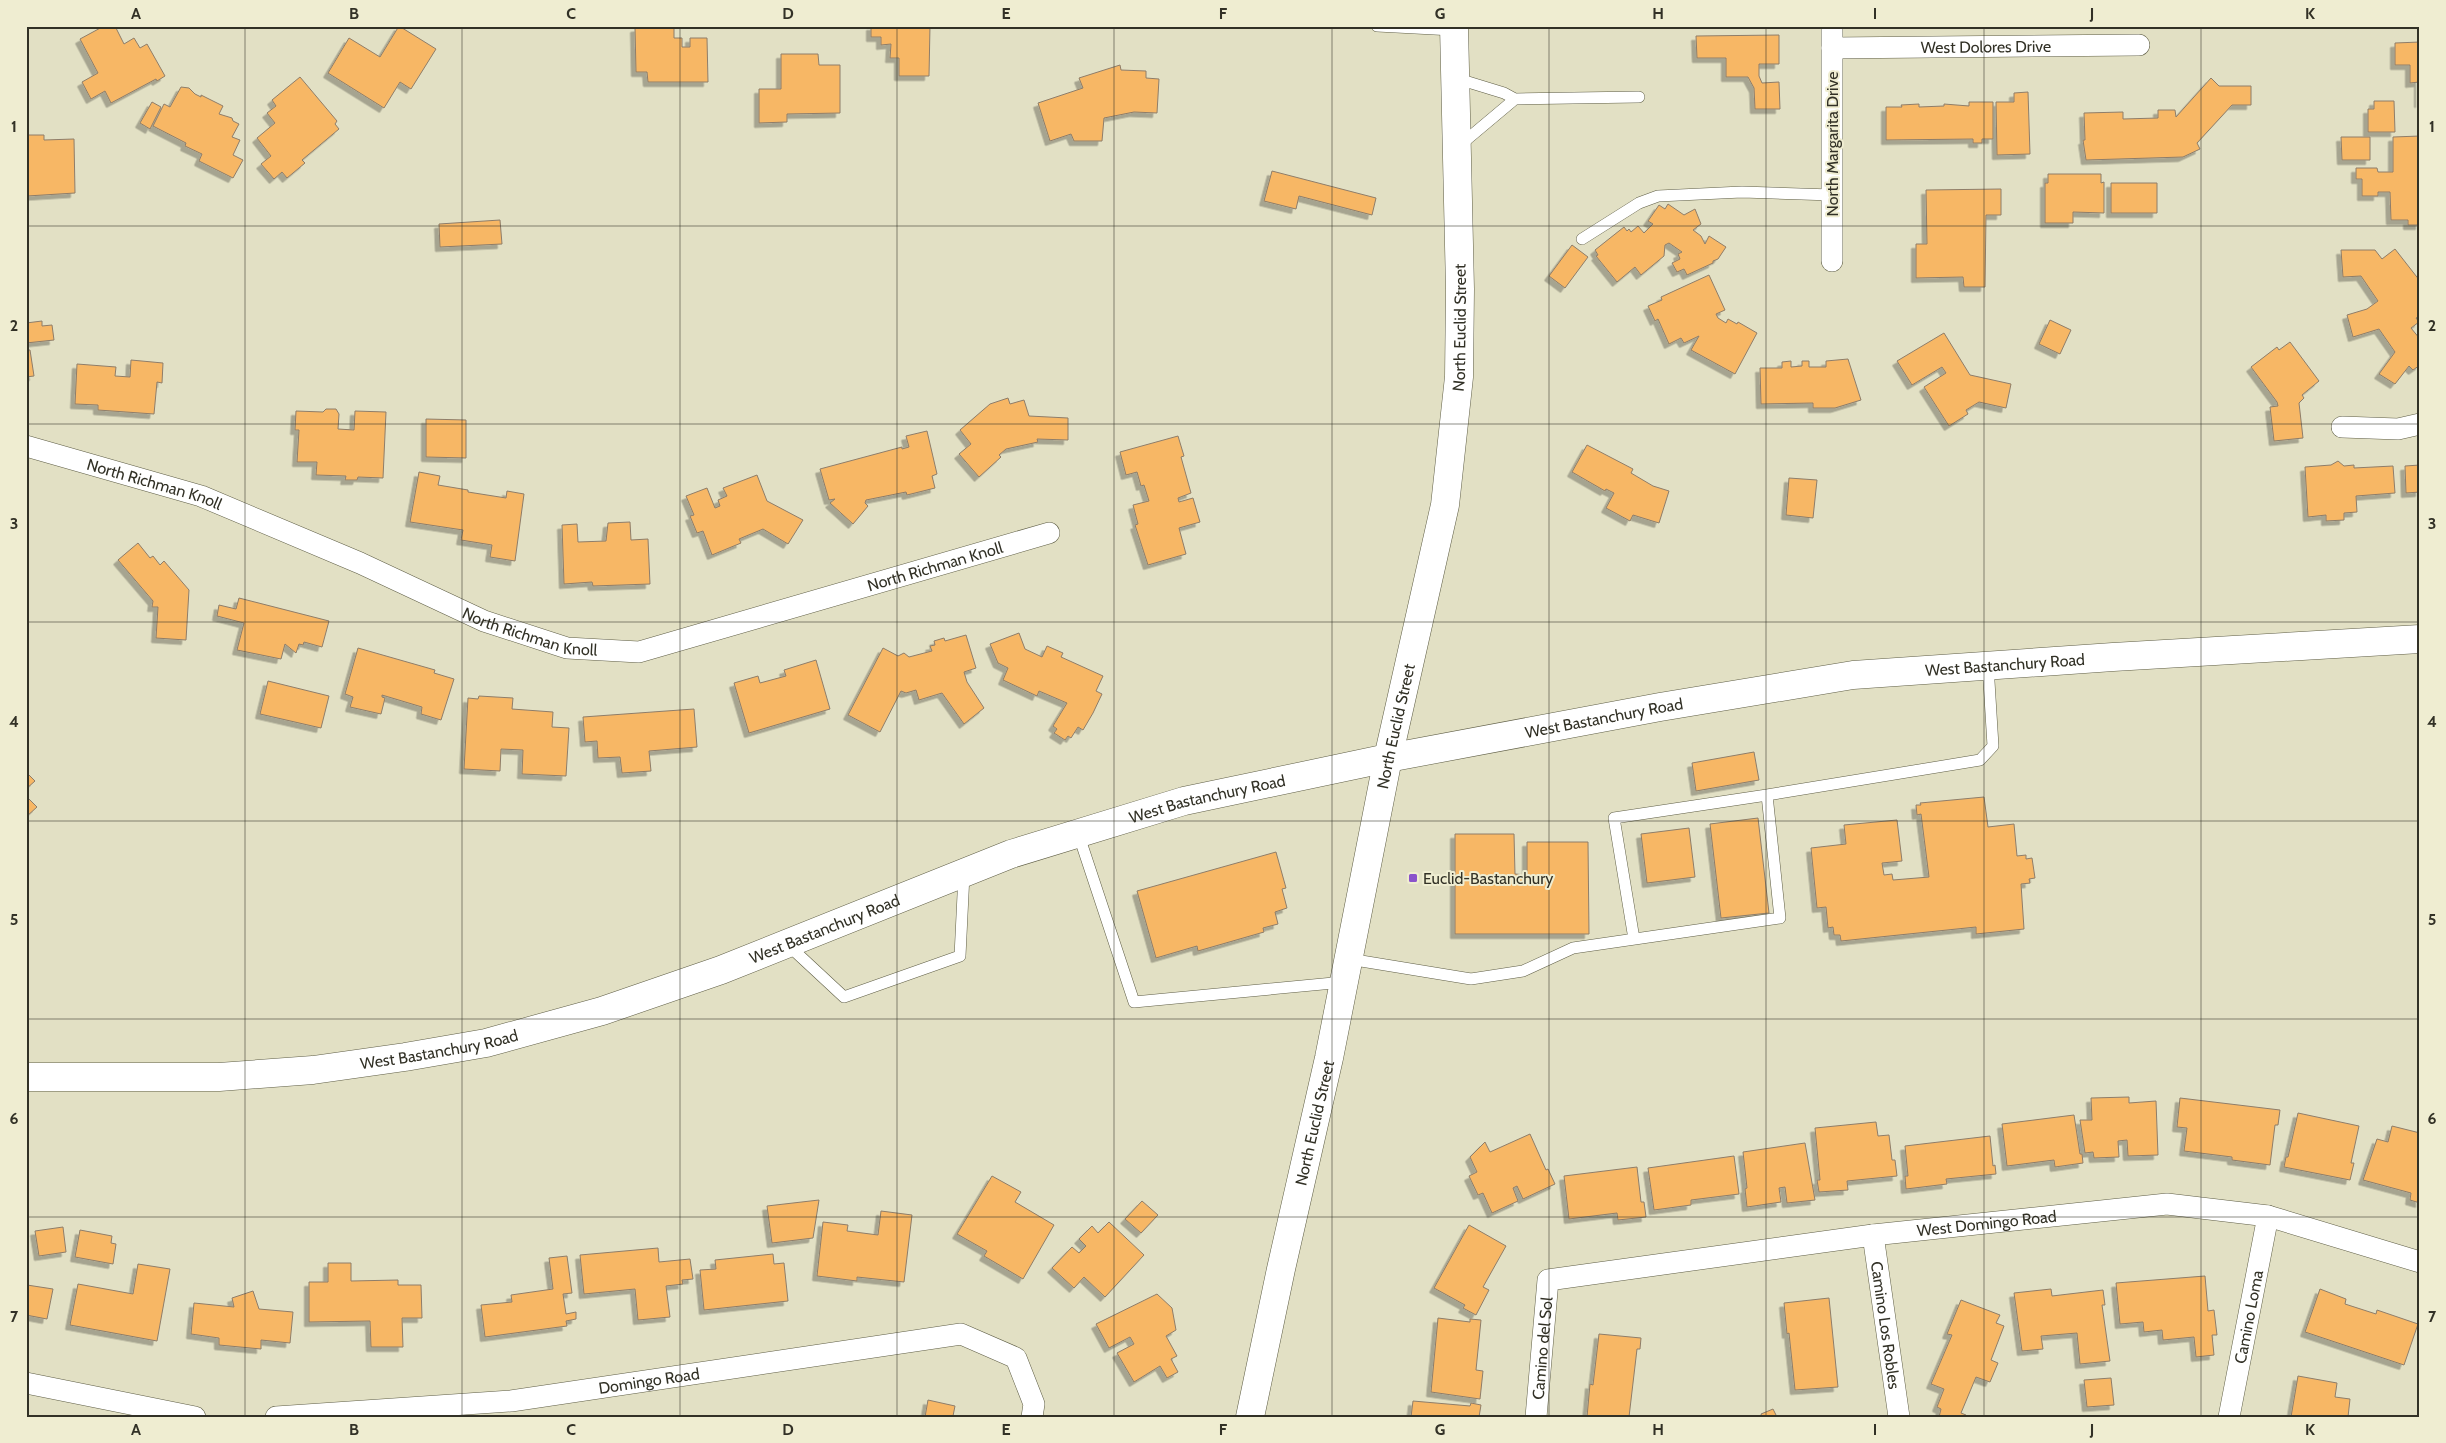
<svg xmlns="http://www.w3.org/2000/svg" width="2446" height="1443" viewBox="0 0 2446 1443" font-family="Cabin,sans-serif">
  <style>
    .building { fill: #f7b765; stroke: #8e7d69; filter: url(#shadow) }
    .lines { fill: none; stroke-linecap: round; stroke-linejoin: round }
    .lane-casing { stroke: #5f5e46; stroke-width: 12 }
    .street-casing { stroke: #5f5e46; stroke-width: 22 }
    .secondary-casing { stroke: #5f5e46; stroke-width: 29 }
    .primary-casing { stroke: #5f5e46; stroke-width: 29 }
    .lane { stroke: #fff; stroke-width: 11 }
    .street { stroke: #fff; stroke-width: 21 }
    .secondary { stroke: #fff; stroke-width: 28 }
    .primary { stroke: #fff; stroke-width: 28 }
    .grid { fill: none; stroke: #323126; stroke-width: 1; stroke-opacity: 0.55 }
    .poi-dot { fill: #8a53cb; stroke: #efedd1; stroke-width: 2 }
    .labels { text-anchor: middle; stroke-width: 4; stroke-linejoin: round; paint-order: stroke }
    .street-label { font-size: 16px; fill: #323126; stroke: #efedd1 }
    .poi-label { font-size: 16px; fill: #323126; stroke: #efedd1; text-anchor: start }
    .neatline { fill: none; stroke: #323126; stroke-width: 2 }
    .grid-label { font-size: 16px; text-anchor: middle; font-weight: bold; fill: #323126 }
  </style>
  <defs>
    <filter id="shadow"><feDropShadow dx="-4.5" dy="4.5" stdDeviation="0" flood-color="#0004"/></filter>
  </defs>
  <rect width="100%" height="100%" fill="#e2e0c4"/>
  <path class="building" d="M104,26H115L124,44L134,38L140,48L147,44L165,76L157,81L156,79L111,103L105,91L91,99L82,82L98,73L80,39Z
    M399,26L436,49L411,89L400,82L384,108L328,73L349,38L380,57Z
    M651,26H674V38H682V47H690V38H707L708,82H648L647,72H636L635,28Z
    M871,26H930L929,76H899V58H890L891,44L881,45V37H871Z
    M1779,35V64H1759V76L1762,83L1779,82L1780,109H1755L1754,88L1748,77H1726V58H1697L1696,36Z
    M2420,42V103H2419V82L2410,83V65H2395V43Z
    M781,54H818L819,65H840V113L787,114V122L759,123V89H781Z
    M1120,65L1121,70L1146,71V78L1159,79L1157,113L1134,112L1104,118L1102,141H1074L1071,134L1050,141L1038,103L1083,88L1079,78Z
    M300,77L337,121L335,124L339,129L302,160L305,163L287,178L282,172L274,179L261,164L271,156L257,138L275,123L267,113L276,106L272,100Z
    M2211,78L2219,86H2251V105H2232L2197,143L2200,149L2183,157L2086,160L2083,140H2085L2084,113L2123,112V119L2158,118V110H2175L2176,117Z
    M181,87L189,88L195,94L201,97V95L223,106L219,114L232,118L233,121L239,124L232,137L240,140L233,155L243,160L233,178L199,161L202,154L185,146L186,143L153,126L164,104L170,107Z
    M2028,92L2030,154L1997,155L1996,102H2014V93Z
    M2374,101H2394L2395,132H2368V109H2374Z
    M152,102L161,107L150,129L140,123Z
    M1969,102H1993V139H1982V143H1973V139L1886,140V107H1902L1901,105L1919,104V107L1944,106V104L1969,106Z
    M26,135H44V140L74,139L75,193L27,196Z
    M2420,136V225H2408V220H2391L2390,192H2378V196H2362V179H2356V168H2377L2378,172H2393V137Z
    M2341,137H2370V160H2342Z
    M1272,171L1376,198L1372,215L1299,196L1296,209L1264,201Z
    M2048,174H2101V183L2104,182V213L2073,212V223H2045V183H2048Z
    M2111,183H2157V213H2111Z
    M2001,189V215H1986L1985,287H1964L1963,277L1916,278V244H1927L1926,190Z
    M1668,204L1684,215L1695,209L1701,224L1693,230L1701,236L1705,244L1709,236L1726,247L1718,259L1713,261V263L1687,275L1684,269L1677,272L1672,263L1680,259L1678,254L1682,252L1669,243L1665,245L1664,256L1641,275L1635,267L1617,282L1596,256L1598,255L1595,250L1624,227L1627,231L1629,229L1631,232L1638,226L1644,233L1653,224L1648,221L1659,205L1665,209Z
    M500,220L502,244L440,247L439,224Z
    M1572,245L1588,257L1565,288L1549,276Z
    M2395,249L2420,281V316L2416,318L2419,322L2411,328L2420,339V365L2413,370L2409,366L2395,384L2379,374L2395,352L2379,329L2353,337L2347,315L2367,309L2378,301L2361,276L2343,277L2341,250H2375L2382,259Z
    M1709,275L1725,310L1716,314L1718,318L1726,323L1728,319L1737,324L1738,322L1757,333L1735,374L1691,350L1699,336L1684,343L1681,338L1669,344L1658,319L1655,321L1648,306L1662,300L1661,297Z
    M2050,320L2071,330L2060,354L2039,344Z
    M42,321V326L52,325L54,340L26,343V323Z
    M1944,333L1970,375L2011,384L2006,408L1979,402L1966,410L1968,414L1949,426L1924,387L1946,373L1942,367L1912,385L1897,361Z
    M2290,342L2319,381L2302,395L2304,398L2299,403L2303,438L2274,441L2270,407L2278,406L2277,402L2251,367L2277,347L2279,350Z
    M26,350H30L34,376L26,377Z
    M1848,359L1861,400L1835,408H1813V403L1761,404L1760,368H1782V362L1791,361V367L1802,366V361H1809V367H1826V361Z
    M131,360L163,363L162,383L157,382L154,414L98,410V405L75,404L77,364L116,367L115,376L130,377Z
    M1008,398L1010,404L1024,400L1029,416L1068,418V440L1037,439L1038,442L1006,449L999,455L1001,457L979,477L959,454L971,444L960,430L990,404Z
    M326,409H336L339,414L338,429L354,430L355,411L386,412L383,478L358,477L357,480H345L346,476L316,475L317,462H297L299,430H295L296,411L323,412Z
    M426,419L466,420V458L426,457Z
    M927,431L937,474L932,476L935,488L907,495L906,492L866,500L865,503L868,506L853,524L830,503L835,499L829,500L820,469L902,447V449L909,447L906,436Z
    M1178,436L1184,456L1181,457L1191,493L1178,498L1179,502L1193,498L1200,522L1179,528L1186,554L1148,565L1135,525L1138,524L1133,505L1149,501L1144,485L1141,486L1137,472L1126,475L1120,452Z
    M1587,445L1633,469L1631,473L1653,486L1669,491L1659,523L1633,515L1630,521L1606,508L1614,493L1606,489L1605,491L1572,472Z
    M2338,461L2344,466L2354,465V468L2393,466L2395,493L2356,496L2357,512L2344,513V520L2326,521V515L2308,517L2305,467L2331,465Z
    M2420,465V492L2406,493L2405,466Z
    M419,472L440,476L438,485L468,490V492L506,498L507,491L524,494L515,561L490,557L492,545L461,540L463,530L410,522Z
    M757,475L767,501L803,520L788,544L763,529L739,539L741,543L712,555L703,531L697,533L690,516L694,515L686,496L707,488L715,508L720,506L718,500L727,496L723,488Z
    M1789,478L1817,480L1813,518L1786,515Z
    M630,522L631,540L648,539L650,584L593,586L592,582L564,584L562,525L577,524L578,542L606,541L608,523Z
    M138,543L150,558L153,556L160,565L164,561L189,590L186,640L156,638L158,607H152L153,601L118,560Z
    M239,598L329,621L322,647L304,642L303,645L299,644L296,653L285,644L281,659L237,650L244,623L217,616L219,605L236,609Z
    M1019,633L1025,649L1042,657L1047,646L1063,653L1061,657L1103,676L1096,691L1102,694L1093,713L1083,730L1078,727L1071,738L1068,736L1065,740L1054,733L1057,729L1053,726L1067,703L1039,691L1037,696L1003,680L1008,668L998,663L990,644Z
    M966,635L976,668L964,672L967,682L984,708L964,724L942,693L919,700L916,690L906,693L901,691L880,732L848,715L883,648L898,656L904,653L909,657L932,651L930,646L935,645L934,641L944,638L945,641Z
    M358,648L435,670L434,673L454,679L441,720L421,714L422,707L382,695V697L385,698L381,714L350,707L353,697L345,694Z
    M816,660L830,709L749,733L734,683L758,676L760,683L786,676L784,670Z
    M268,681L329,696L321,728L260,714Z
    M479,696L513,698L512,709L553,712L552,727L569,728L566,776L522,774L523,750L501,749L500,771L464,769L468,698L478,699Z
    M694,709L697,747L649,751L651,771L622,773L620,757L598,758L597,741L585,742L583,717Z
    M1754,752L1759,780L1696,791L1692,763Z
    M26,772L35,781L26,789Z
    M26,796L37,807L26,817Z
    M1984,797L1988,827L2014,824L2017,856L2026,855V859L2032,858L2035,878L2029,879L2030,883L2021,884L2024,929L1976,934V927L1841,941L1840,935H1834L1833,927L1828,928L1826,907L1817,908L1811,848L1846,844L1844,825L1897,820L1902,861L1882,863L1884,875L1892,874L1893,880L1929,877L1921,814L1917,815L1916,805H1921L1920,803Z
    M1758,818L1769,913L1721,918L1710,824Z
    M1689,828L1695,877L1647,883L1641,834Z
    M1455,834H1514L1515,874L1527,875V842H1588L1589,934H1455Z
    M1276,852L1286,888L1282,889L1287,908L1275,912L1278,924L1263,928L1264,932L1198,951L1197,946L1156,958L1137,891Z
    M2129,1097V1103L2156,1101L2158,1155L2128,1156L2127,1140L2118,1141L2119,1157L2094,1158L2093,1152L2085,1153L2080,1120H2092L2091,1098Z
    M2180,1098L2280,1110L2278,1125H2275L2270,1165L2232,1160V1157L2184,1151L2187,1128L2177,1127Z
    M2298,1113L2359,1126L2351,1163H2354L2350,1180L2284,1167L2286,1157H2288Z
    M2074,1115L2080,1154H2082L2083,1163L2055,1167L2054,1160L2007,1166L2002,1124Z
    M1876,1122L1878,1136L1889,1135L1892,1160H1895L1897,1176L1847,1181L1848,1190L1819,1192L1817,1180H1820L1815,1128Z
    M2392,1126L2420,1133V1203L2410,1200L2411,1193L2363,1180L2377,1139L2388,1142Z
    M1530,1134L1546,1170L1548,1169L1555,1184L1523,1199L1517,1186L1513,1188L1518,1201L1492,1213L1483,1193L1478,1195L1469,1176L1477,1172L1470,1157L1485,1142L1490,1152Z
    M1990,1136L1993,1166L1995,1165L1996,1174L1946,1179L1947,1184L1906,1189L1905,1176H1908L1905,1146Z
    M1805,1143L1815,1200L1787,1203L1785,1187L1779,1188L1781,1202L1747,1207L1745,1189L1747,1188L1743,1152Z
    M1734,1156L1739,1194L1691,1200V1205L1654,1210L1648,1168Z
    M1637,1167L1641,1202H1644L1646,1217L1618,1220L1617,1213L1569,1219L1564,1176Z
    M992,1176L1021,1192L1015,1202L1054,1225L1023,1279L984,1256L987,1251L957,1234Z
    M819,1200L813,1238L772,1243L767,1206Z
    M1142,1201L1158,1215L1141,1233L1125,1219Z
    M881,1211L912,1215L904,1282L857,1277V1281L817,1276L823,1222L848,1225L847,1231L878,1235Z
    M1109,1222L1144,1255L1105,1297L1084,1277L1074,1288L1052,1268L1072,1247L1079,1253L1086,1246L1079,1239L1092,1226L1098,1233Z
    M1469,1225L1506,1246L1483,1287L1489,1290L1476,1315L1463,1308L1465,1305L1434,1288Z
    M63,1227L66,1252L39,1256L35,1231Z
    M80,1230L112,1236L111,1243L116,1244L113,1264L75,1257Z
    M658,1248L659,1262L690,1259L693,1279L682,1280L683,1284L666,1286L670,1317L638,1320L635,1289L584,1294L580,1255Z
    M773,1254L774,1264L784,1263L788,1301L704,1310L700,1270L716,1269L715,1260Z
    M567,1256L572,1293L563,1294L566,1314L576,1312V1319L566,1321L567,1326L485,1337L481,1305L512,1302L511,1295L553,1289L549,1258Z
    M328,1263H351V1281L398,1280V1285H421L422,1318H402L403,1347H371L370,1321L309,1322V1282H328Z
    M138,1264L170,1269L157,1341L70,1325L78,1284L133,1294Z
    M2205,1276L2208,1311L2214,1310L2217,1335H2212L2214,1355L2196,1357L2194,1337L2163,1340L2162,1330L2144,1332L2143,1322L2120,1324L2116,1283Z
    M26,1282L27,1285L53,1289L47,1319L26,1315Z
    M2051,1289L2052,1296L2103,1290L2105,1305H2102L2110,1361L2080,1364L2077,1333L2041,1336L2043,1349L2022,1351L2014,1293Z
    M2320,1289L2346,1299L2345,1304L2376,1314L2377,1310L2418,1324L2404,1365L2305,1332Z
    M253,1291L259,1309L293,1312L290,1343L261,1340V1349L219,1345V1338L191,1334L194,1303L234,1307L232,1298Z
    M1157,1294L1172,1308L1176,1330L1166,1336L1177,1356L1171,1359L1178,1372L1167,1378L1160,1366L1134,1382L1117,1353L1134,1344L1130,1337L1109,1348L1096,1324Z
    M1829,1298L1838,1387L1795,1390L1789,1333L1787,1334L1784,1303Z
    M1961,1300L2000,1315L1996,1323L2004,1326L1991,1360L1998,1363L1990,1382L1976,1377L1961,1413L1966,1415L1965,1417H1939L1941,1409L1937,1407L1944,1389L1931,1384L1952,1335L1947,1334Z
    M1438,1318L1470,1322V1319L1481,1320L1476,1370L1483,1371L1480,1399L1431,1392Z
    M1599,1334L1641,1338L1640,1349H1637L1629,1417H1587L1590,1384L1593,1385Z
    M2298,1376L2337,1383L2335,1397L2350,1399L2348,1417H2291Z
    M2111,1378L2114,1405L2087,1407L2084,1380Z
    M928,1400L955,1406L953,1416L956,1417H925Z
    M1413,1401L1470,1406L1471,1403L1481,1405L1479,1417H1411Z
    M1773,1409L1777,1417H1762L1761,1414Z"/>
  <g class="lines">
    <g class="lane-casing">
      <path id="lane" d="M1377,26L1453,30
        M1455,78L1504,93L1515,99L1639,97
        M1459,146L1515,99
        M1582,239L1639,203L1658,196L1742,192L1832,195
        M1078,833L1134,1002L1344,982
        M1634,939L1614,818L1767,795
        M787,944L844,997L960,956L964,874
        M1349,959L1471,979L1523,971L1573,948L1780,918L1767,795L1980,760L1993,746L1988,665"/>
    </g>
    <g class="street-casing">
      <g id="street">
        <path d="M1832,26V261"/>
        <path id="s1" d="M1832,48L2139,45"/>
        <path d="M2342,427L2398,429L2420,424"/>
        <path id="s2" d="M26,446L201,496L360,563L484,621L567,648L639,652L1049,533"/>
        <path id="s3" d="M1873,1235L1899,1417"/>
        <path d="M26,1383L195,1417"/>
        <path id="s4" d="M276,1417L511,1401L961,1334L1016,1358L1034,1404L1032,1417"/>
        <path id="s5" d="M1536,1417L1548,1280L1873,1235L2167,1204L2268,1216L2420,1262"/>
        <path id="s6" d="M2229,1417L2268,1216"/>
      </g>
    </g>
    <g class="secondary-casing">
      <g id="secondary">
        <path id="s7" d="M1250,1417L1281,1269L1329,1058L1388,758L1445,505L1459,377L1460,289L1454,26"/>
      </g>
    </g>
    <g class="primary-casing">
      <g id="primary">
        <path id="s8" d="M26,1077H219L313,1070L405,1057L486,1043L602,1011L721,970L1011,854L1184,801L1388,758L1660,707L1853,675L2113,657L2420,639"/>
      </g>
    </g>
    <use href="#lane" class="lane"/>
    <use href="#street" class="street"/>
    <use href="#secondary" class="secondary"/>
    <use href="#primary" class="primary"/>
  </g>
  <path class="grid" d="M245,26V1417M462,26V1417M680,26V1417M897,26V1417M1114,26V1417M1332,26V1417M1549,26V1417M1766,26V1417M1984,26V1417M2201,26V1417M26,226H2420M26,424H2420M26,622H2420M26,821H2420M26,1019H2420M26,1217H2420"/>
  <rect class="poi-dot" x="1408" y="873" width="10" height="10" rx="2.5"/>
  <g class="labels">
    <g class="street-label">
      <text dy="6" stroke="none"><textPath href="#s1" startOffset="154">West Dolores Drive</textPath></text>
      <text transform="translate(1832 144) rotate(-90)" y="6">North Margarita Drive</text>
      <text dy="6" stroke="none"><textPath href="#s7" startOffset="1111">North Euclid Street</textPath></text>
      <text dy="6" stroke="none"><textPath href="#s2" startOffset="134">North Richman Knoll</textPath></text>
      <text dy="6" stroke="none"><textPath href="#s2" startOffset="959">North Richman Knoll</textPath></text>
      <text dy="6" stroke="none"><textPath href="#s2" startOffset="539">North Richman Knoll</textPath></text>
      <text dy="6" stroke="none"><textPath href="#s8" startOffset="2035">West Bastanchury Road</textPath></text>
      <text dy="6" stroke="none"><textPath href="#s8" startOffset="1630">West Bastanchury Road</textPath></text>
      <text dy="6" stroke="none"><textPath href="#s7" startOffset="706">North Euclid Street</textPath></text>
      <text dy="6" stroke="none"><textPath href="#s8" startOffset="1225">West Bastanchury Road</textPath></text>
      <text dy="6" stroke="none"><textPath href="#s8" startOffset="820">West Bastanchury Road</textPath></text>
      <text dy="6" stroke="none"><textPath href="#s8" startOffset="415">West Bastanchury Road</textPath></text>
      <text dy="6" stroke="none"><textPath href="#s7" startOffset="301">North Euclid Street</textPath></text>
      <text dy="6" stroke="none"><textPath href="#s5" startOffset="580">West Domingo Road</textPath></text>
      <text dy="6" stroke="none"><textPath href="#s6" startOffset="102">Camino Loma</textPath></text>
      <text dy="6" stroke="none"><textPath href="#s3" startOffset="91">Camino Los Robles</textPath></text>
      <text dy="6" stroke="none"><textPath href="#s5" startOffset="69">Camino del Sol</textPath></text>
      <text dy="6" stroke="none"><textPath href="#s4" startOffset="375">Domingo Road</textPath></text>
    </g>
    <g class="poi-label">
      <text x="1423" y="884">Euclid-Bastanchury</text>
    </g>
  </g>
  <rect width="2446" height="1443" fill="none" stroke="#efedd1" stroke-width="55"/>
  <rect x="28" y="28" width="2390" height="1388" class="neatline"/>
  <g class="grid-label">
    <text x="136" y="19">A</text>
    <text x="354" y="19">B</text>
    <text x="571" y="19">C</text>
    <text x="788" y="19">D</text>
    <text x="1006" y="19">E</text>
    <text x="1223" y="19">F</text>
    <text x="1440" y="19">G</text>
    <text x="1658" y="19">H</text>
    <text x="1875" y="19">I</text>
    <text x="2092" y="19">J</text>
    <text x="2310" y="19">K</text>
    <text x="14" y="132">1</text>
    <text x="2432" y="132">1</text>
    <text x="14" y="331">2</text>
    <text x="2432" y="331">2</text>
    <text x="14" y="529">3</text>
    <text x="2432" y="529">3</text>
    <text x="14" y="727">4</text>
    <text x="2432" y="727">4</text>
    <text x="14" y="925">5</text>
    <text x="2432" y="925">5</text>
    <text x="14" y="1124">6</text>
    <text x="2432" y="1124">6</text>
    <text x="14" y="1322">7</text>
    <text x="2432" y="1322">7</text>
    <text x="136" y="1435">A</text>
    <text x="354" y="1435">B</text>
    <text x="571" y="1435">C</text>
    <text x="788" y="1435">D</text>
    <text x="1006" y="1435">E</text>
    <text x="1223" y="1435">F</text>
    <text x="1440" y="1435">G</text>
    <text x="1658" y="1435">H</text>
    <text x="1875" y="1435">I</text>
    <text x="2092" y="1435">J</text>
    <text x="2310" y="1435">K</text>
  </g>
</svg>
